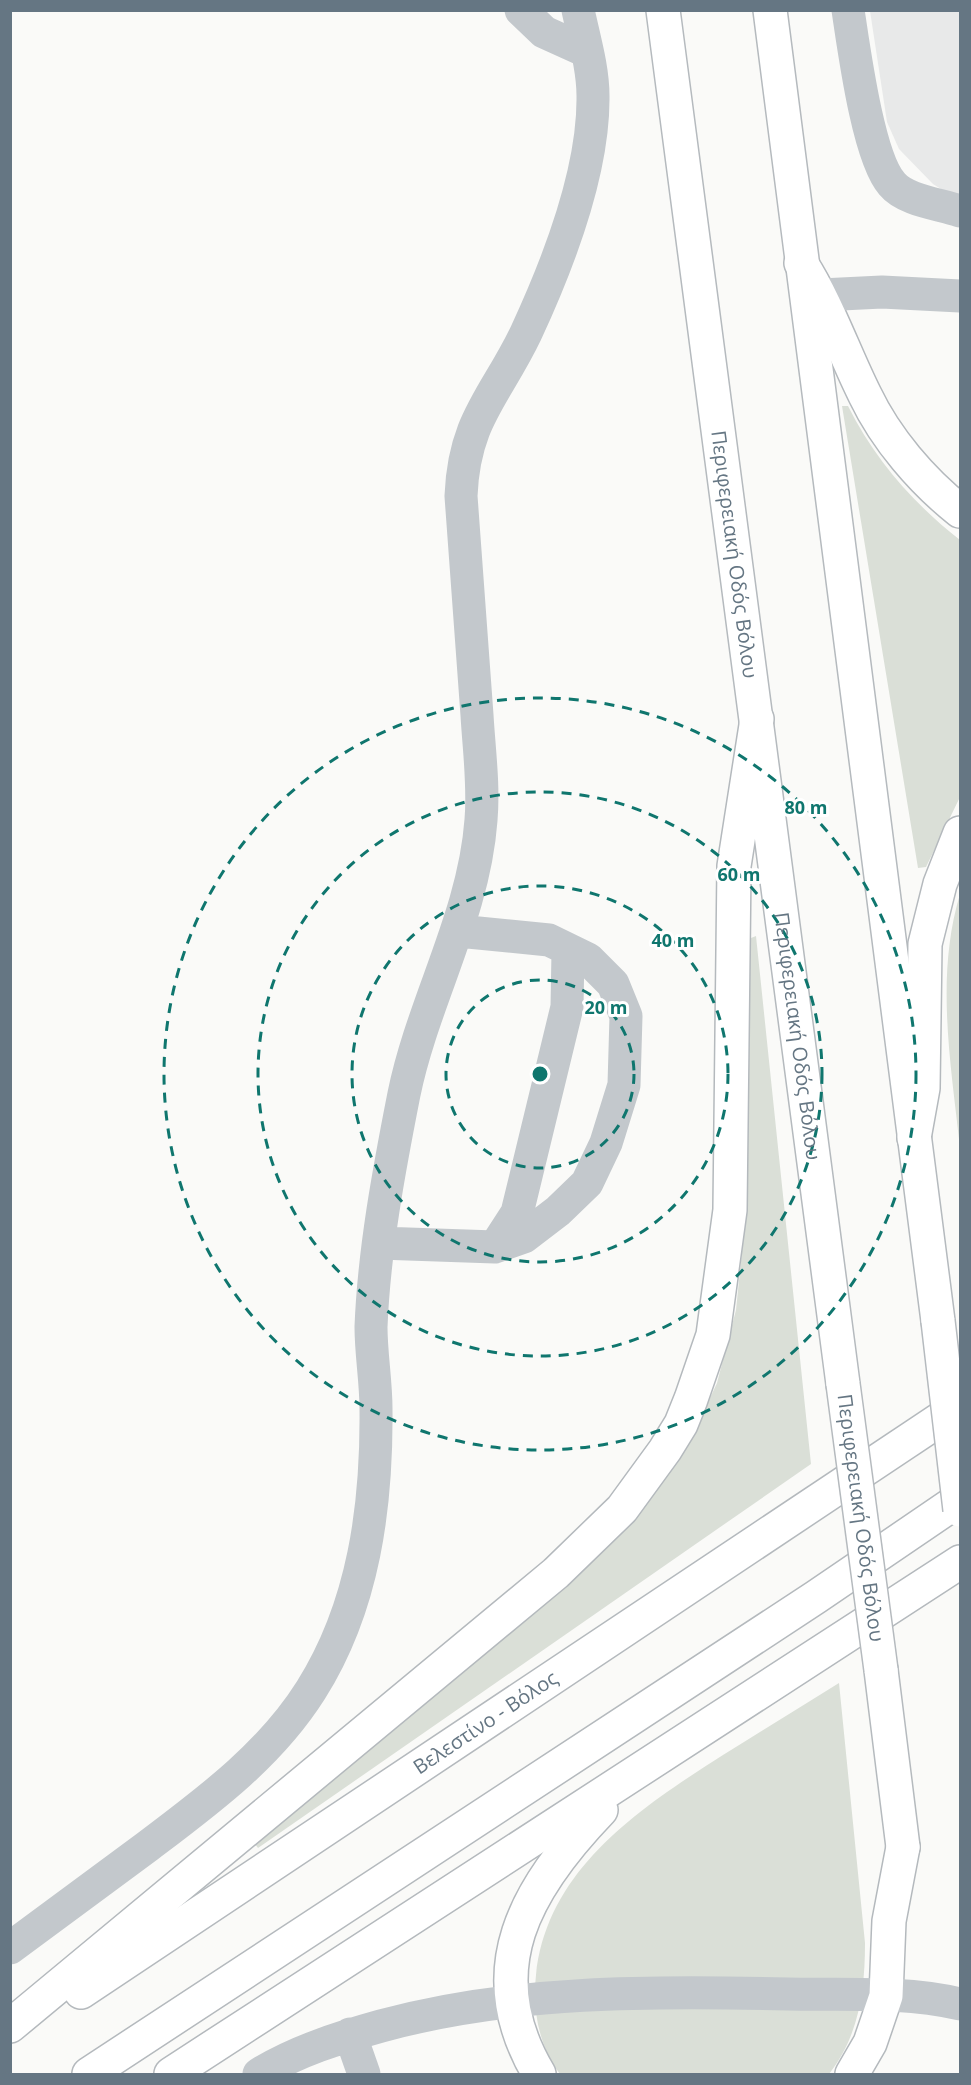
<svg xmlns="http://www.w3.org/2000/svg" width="971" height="2085" viewBox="0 0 971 2085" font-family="'Open Sans',sans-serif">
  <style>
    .built { fill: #e8e9e9 }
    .green { fill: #dadfd7 }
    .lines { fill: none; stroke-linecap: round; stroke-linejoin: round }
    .major-casing { stroke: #b5babe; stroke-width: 36 }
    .highway-casing { stroke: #b4b9bd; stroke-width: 36 }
    .minor { stroke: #c3c8cc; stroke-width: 33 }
    .major { stroke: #fff; stroke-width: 33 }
    .highway { stroke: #fff; stroke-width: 33 }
    .major-bridge-casing { stroke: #b5babe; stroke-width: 36; stroke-linecap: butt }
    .major-bridge { stroke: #fff; stroke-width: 33 }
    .ring { fill: none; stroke: #0f766e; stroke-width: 3; stroke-dasharray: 10 8 }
    .labels { text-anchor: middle; stroke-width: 6; stroke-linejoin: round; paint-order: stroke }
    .street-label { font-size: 20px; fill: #657683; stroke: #fff }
    .centre { fill: #0f766e; stroke: #fff; stroke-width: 3 }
    .ring-label { font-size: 18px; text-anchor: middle; font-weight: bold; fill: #0f766e; stroke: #fff; stroke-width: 6; stroke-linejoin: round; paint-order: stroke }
  </style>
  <rect width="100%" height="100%" fill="#fafaf8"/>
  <path class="built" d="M870,11H960V201L933,184L899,149L887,122Z"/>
  <path class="green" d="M842,406H848C875,460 913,503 960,540V797L926,867L918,868Z
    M960,894V1148C951,1064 935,977 960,894Z
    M756,936L811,1464L258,1848L255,1844L266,1833L573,1578L646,1505L691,1439L717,1383L736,1310L745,1222L749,949L751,938Z
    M839,1683L865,1943C865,1990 859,2036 829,2074H560C539,2046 532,2010 536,1975C547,1869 640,1808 723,1755C762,1731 800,1707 839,1683Z"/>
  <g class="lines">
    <g class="major-casing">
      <g id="major">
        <path id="s1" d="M663,10L843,1384"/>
        <path d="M770,10L938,1321"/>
        <path d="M881,1670L903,1847"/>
      </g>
    </g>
    <g class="highway-casing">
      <g id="highway">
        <path d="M801,263C828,305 843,351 865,395C886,439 922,481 960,511"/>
        <path d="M914,1138L923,1088L925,944L940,884L960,833"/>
        <path id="s2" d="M81,1992L960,1406"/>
        <path d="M10,2026L556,1573L622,1509L665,1450L681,1424L691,1399L713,1335L730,1210L734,866L757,719"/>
        <path d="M89,2074L816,1597L960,1499"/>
        <path d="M171,2074L960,1562"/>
        <path d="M539,2074C477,1970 526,1888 601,1810"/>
        <path d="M852,2074L870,2043L886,1996L889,1921L903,1847"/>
      </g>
    </g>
    <path class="minor" d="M521,10L544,32L586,51
      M848,10C854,49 868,157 892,184C906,201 941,204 960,211
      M821,295L882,292L960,296
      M379,1243L495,1247L524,1237L558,1211L587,1183L606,1143L624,1085L626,1016L613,984L588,959L549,940L458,931
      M495,1247L517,1213L567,1007L568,951
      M10,1948C56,1914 102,1880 148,1846C209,1800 270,1755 311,1690C364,1606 377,1506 376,1409C376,1381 371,1354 371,1327C374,1250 389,1170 404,1094C423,1001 474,916 481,820C484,785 479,750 477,715C472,642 467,569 461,496C464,419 496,396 526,333C558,264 594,173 593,96C593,68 584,38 578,10
      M350,2034L364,2074
      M259,2074C297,2051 338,2038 381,2026C514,1990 651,1991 788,1994C845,1995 905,1991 960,2004"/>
    <use href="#major" class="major"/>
    <use href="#highway" class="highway"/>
    <g class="major-bridge-casing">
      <g id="major-bridge">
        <path d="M938,1321L960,1510"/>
        <path id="s3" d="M843,1384L881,1670"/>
      </g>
    </g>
    <use href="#major-bridge" class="major-bridge"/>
  </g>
  <g class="ring">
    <circle cx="540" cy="1074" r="94"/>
    <circle cx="540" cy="1074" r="188"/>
    <circle cx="540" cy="1074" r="282"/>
    <circle cx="540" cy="1074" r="376"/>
  </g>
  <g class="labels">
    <g class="street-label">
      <text dy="7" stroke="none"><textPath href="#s1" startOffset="549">Περιφερειακή Οδός Βόλου</textPath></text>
      <text dy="7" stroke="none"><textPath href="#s1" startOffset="1035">Περιφερειακή Οδός Βόλου</textPath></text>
      <text dy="7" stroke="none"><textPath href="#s3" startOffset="135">Περιφερειακή Οδός Βόλου</textPath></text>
      <text dy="7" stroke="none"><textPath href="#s2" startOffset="486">Βελεστίνο - Βόλος</textPath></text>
    </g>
  </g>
  <circle cx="540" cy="1074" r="9" class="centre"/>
  <g class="ring-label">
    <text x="806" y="814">80 m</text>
    <text x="739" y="881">60 m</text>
    <text x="673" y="947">40 m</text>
    <text x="606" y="1014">20 m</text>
  </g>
  <rect width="971" height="2085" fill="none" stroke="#657683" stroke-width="24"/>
</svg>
